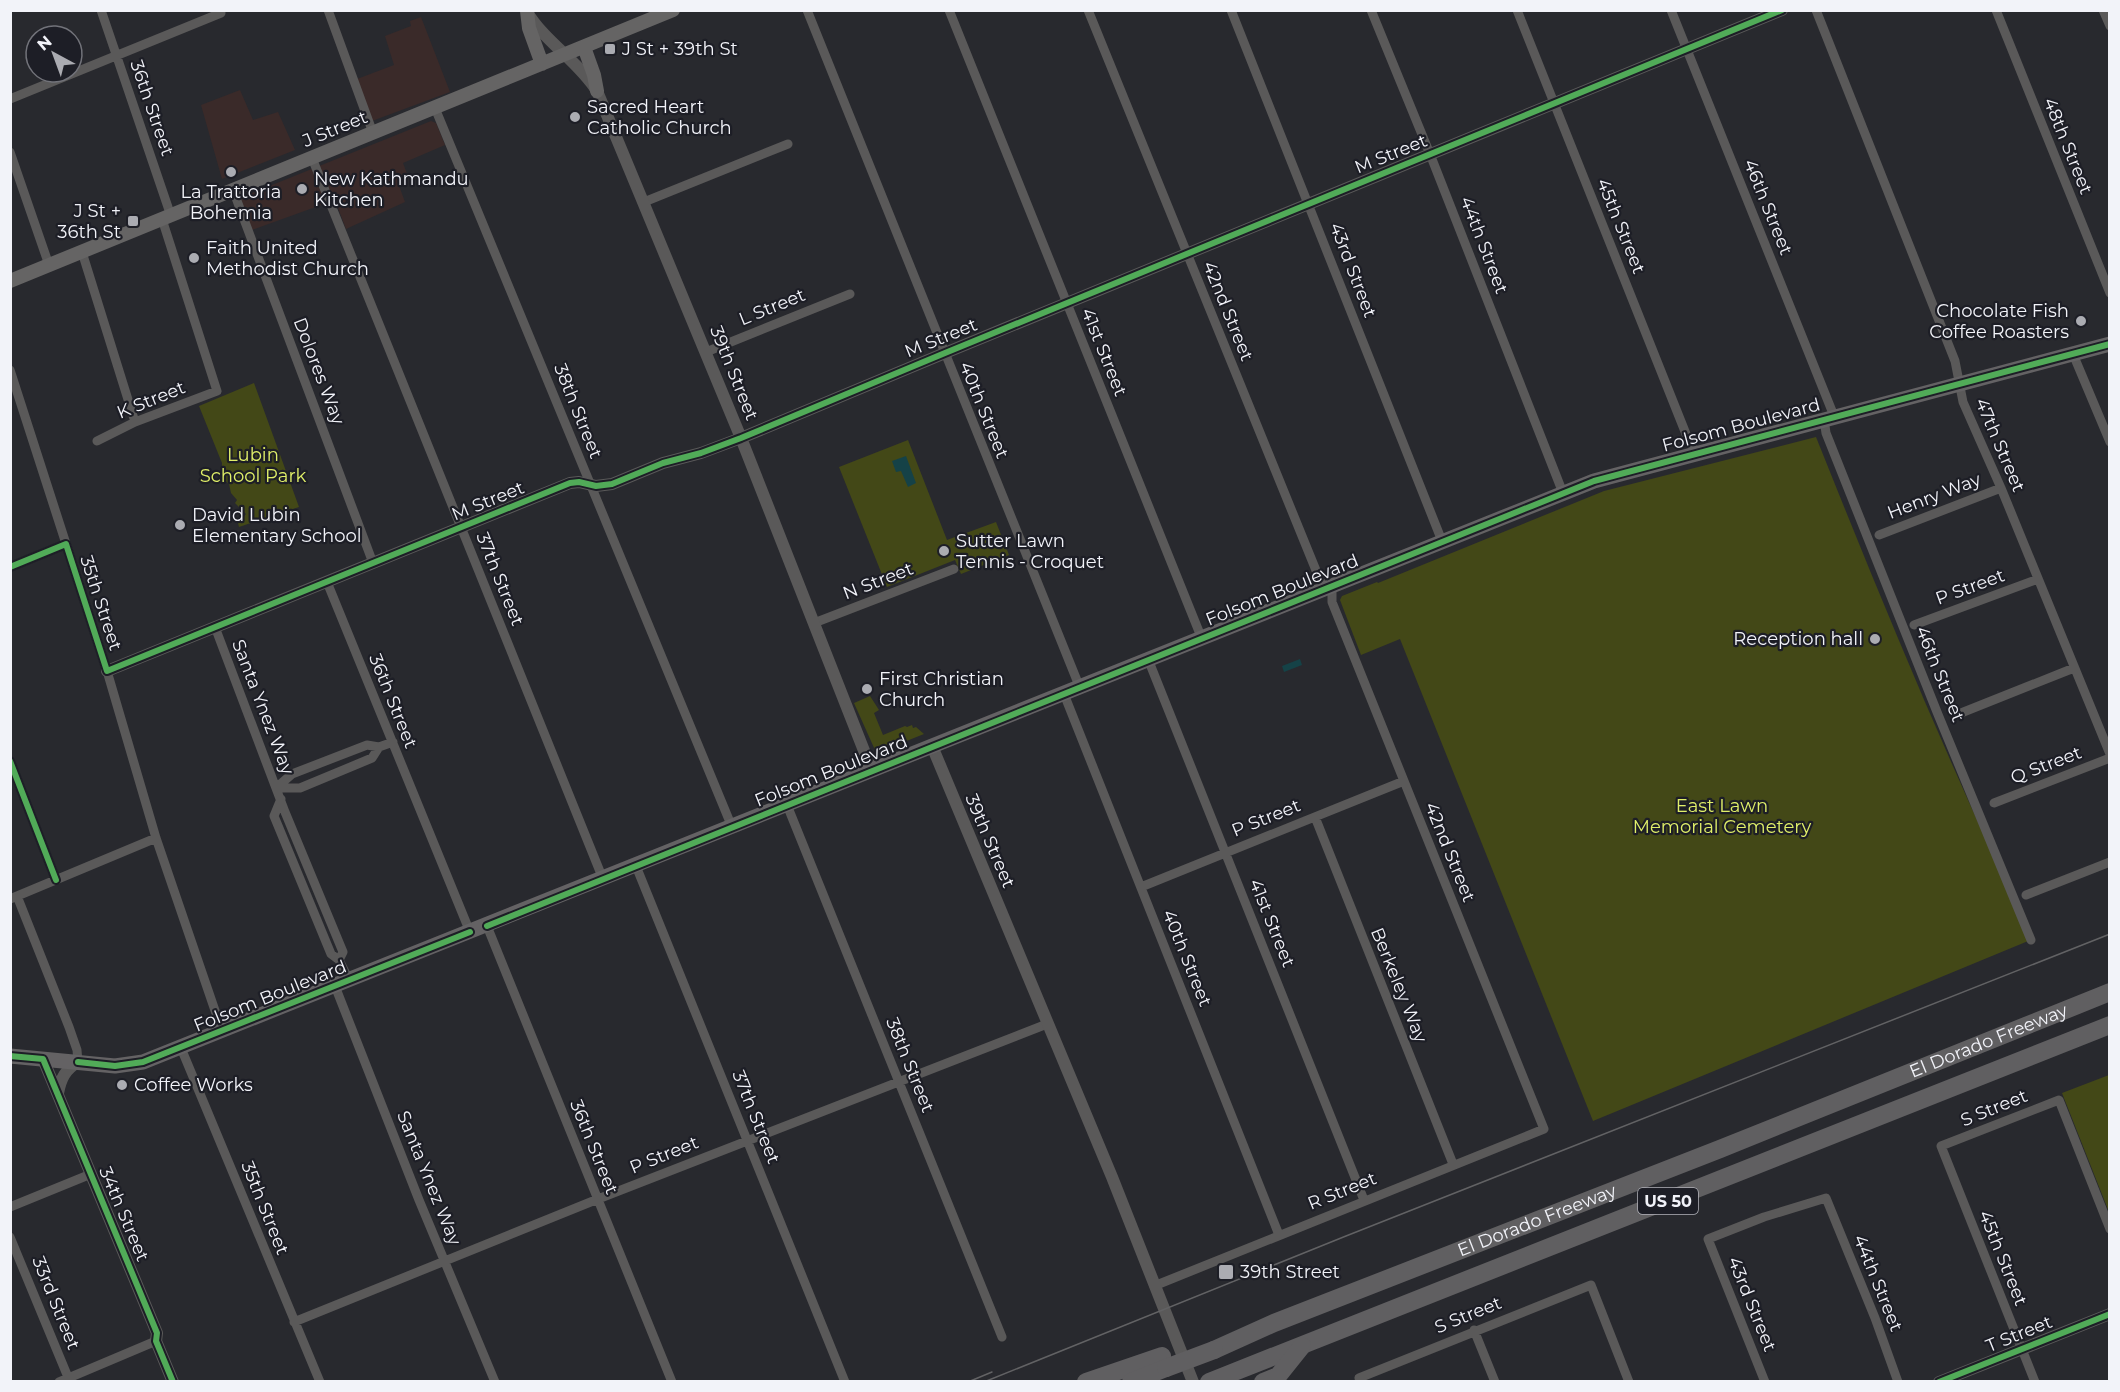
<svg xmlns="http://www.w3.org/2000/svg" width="2120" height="1392" viewBox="0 0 2120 1392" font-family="Montserrat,sans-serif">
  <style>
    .commercial { fill: #3a2a29 }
    .green { fill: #434817 }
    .water { fill: #154247 }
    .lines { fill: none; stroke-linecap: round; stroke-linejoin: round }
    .minor { stroke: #5a5959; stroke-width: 9 }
    .tertiary { stroke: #5a5959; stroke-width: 12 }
    .secondary { stroke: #656464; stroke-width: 14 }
    .primary { stroke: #646264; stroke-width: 15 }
    .motorway { stroke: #605f61; stroke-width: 18 }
    .tram { stroke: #626264; stroke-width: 1.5 }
    .motorway-bridge { stroke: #605f61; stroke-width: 18 }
    .cycleway-casing { stroke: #1d1e26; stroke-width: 10 }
    .cycleway { stroke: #51ab58; stroke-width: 6 }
    .poi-dot { fill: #abacb2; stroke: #1d1e26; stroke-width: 2 }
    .labels { text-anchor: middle; stroke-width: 4.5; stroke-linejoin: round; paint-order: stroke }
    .shield { fill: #1d1e26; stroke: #b2b3ba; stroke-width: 1.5 }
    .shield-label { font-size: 16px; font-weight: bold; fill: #f2f3f9 }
    .poi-label { font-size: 18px; fill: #f2f3f9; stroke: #1d1e26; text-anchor: start }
    .street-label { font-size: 18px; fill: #f2f3f9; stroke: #1d1e26 }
    .park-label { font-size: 18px; fill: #e1f069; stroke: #1d1e26 }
  </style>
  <rect width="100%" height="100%" fill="#28292e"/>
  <path class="commercial" d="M421,17L450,92L372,121L357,79L394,65L385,36L411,26L410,21Z
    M240,90L253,120L278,112L295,150L222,179L201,105Z
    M431,121L436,123L445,145L403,163L409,179L398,183L405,202L346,229L335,200L252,230L241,200L245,196Z"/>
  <path class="green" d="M254,383L299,507L239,527L238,523L246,514L235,503L237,500L231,493L229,484L222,478V463L199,406Z
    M1816,437C1884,607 1953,775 2033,939L1593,1121L1400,639L1361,655L1340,600L1342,596L1377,582L1378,583L1604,491Z
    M908,440L947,540L996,522L1009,555L961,574L955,560L887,587L839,467Z
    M870,696L879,710L874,713L883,735L905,726L907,727L912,725L913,728L916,727L924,734L879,752L875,750L854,703Z
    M2109,1075V1212L2062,1093Z"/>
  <path class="water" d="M906,456L916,483L908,487L901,471L896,472L892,461Z
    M1300,659L1302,665L1284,672L1282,666Z"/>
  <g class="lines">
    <path class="minor" d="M101,10L171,216
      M328,10L373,133
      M807,10L1080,688
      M949,10L1202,639
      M1088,10L1324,590
      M1231,10L1442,541
      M1371,10L1430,154L1563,493
      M1517,10L1688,439L1696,452
      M1671,10L1834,416
      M1816,10L1955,361L1963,402L2001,488L2110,754
      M1996,10L2110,293
      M2103,10L2110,26
      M10,99L221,13
      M435,108L732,827
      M10,152L49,265
      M312,158L603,879
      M233,190L373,563
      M644,202L788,144
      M82,252L135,422
      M706,352L850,294
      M2073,354L2110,442
      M10,370L107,671L156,838L222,1031
      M1824,419L1826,433L1937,712L2031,940
      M97,441L135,422L217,391L162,219
      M1879,535L2001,488
      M10,567L66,544
      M327,582L470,932
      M814,623L954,569
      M1914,625L2038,579
      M215,627L285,812L343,952L339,960
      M1148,659L1364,1200
      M1064,694L1279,1235
      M1956,715L2074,668
      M10,761L56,880
      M276,788L292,774L367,745L379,747L393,742
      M276,788H300L372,758L379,747
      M281,799L274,816L331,954L339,960L349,980
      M1994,803L2110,758
      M787,805L1002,1337
      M1315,817L1453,1164
      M636,866L845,1382
      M1141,887L1404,781
      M2026,895L2110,862
      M17,896L69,1027L77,1050L78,1062
      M10,899L156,838
      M487,926L672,1382
      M335,986L419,1200L495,1382
      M181,1048L320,1382
      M10,1207L91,1174
      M10,1237L70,1382
      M1154,1286L1544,1129L1332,602V586
      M294,1322L598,1199L1047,1024
      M1474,1330L1495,1382
      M59,1382L156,1341
      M1360,1382L1359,1378L1591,1285L1629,1382
      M1765,1382L1708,1239L1764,1217L1826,1198L1875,1318L1898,1382
      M2035,1382L1941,1146L2059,1100L2110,1229"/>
    <path class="tertiary" d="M527,12C545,42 578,61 597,91L741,438L872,771
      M107,671L570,483L579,482L596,486L612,484L663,463L701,453L741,438L945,353L1782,10
      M932,746L1112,1177L1193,1382
      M43,1059L157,1333L156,1341L173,1382
      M58,1093C61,1078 65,1070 78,1062
      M1939,1382L2110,1314"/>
    <path class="secondary" d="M527,11L529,28L542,64
      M584,47L594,75L597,91
      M10,281L673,10"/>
    <path class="primary" d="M10,1056L115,1066L143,1062L1594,481L2110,344"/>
    <g class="motorway">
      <path id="s1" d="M1214,1350L1274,1323L1720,1149L2110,992"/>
      <path d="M1086,1382L1162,1356"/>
      <path d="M1131,1382L1166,1368"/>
      <path d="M1209,1382L2110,1025"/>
      <path d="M1263,1382L1278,1376L1302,1346"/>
    </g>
    <path class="tram" d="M968,1382L992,1372
      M984,1382L1346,1236L2110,934"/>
    <path class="motorway-bridge" d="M1166,1368L1214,1350"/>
    <g class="cycleway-casing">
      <path id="cycleway" d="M10,567L66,544L107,671L570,483L579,482L596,486L612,484L663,463L701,453L741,438L945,353L1782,10
        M10,761L56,880
        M487,926L1594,481L2110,344
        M10,1056L43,1059L157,1333L156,1341L173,1382
        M78,1062L115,1066L143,1062L470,932
        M1939,1382L2110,1314"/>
    </g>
    <use href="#cycleway" class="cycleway"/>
  </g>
  <g class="poi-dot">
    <rect x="604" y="43" width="12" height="12" rx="3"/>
    <circle cx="575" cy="117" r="6"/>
    <circle cx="231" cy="172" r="6"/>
    <circle cx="302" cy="189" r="6"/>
    <rect x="127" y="215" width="12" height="12" rx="3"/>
    <circle cx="194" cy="258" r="6"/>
    <circle cx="2081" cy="321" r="6"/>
    <circle cx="180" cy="525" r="6"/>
    <circle cx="944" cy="551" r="6"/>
    <circle cx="1875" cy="639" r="6"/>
    <circle cx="867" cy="689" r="6"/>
    <circle cx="122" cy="1085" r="6"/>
    <rect x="1218" y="1264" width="16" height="16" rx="3"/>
  </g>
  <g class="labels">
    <rect class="shield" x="1638" y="1188" width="60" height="26" rx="4.5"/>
    <g class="shield-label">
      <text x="1668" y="1207">US 50</text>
    </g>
    <g class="poi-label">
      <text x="622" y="55">J St + 39th St</text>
      <text x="587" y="113">Sacred Heart<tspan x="587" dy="21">Catholic Church</tspan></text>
      <text x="314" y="185">New Kathmandu<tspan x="314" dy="21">Kitchen</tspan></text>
      <text x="231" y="198" text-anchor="middle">La Trattoria<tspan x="231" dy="21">Bohemia</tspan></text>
      <text x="121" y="217" text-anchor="end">J St +<tspan x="121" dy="21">36th St</tspan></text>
      <text x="206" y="254">Faith United<tspan x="206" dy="21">Methodist Church</tspan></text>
      <text x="2069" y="317" text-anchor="end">Chocolate Fish<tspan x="2069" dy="21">Coffee Roasters</tspan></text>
      <text x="192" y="521">David Lubin<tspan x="192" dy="21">Elementary School</tspan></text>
      <text x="956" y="547">Sutter Lawn<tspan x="956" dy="21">Tennis - Croquet</tspan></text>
      <text x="1863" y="645" text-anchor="end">Reception hall</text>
      <text x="879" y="685">First Christian<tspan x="879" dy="21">Church</tspan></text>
      <text x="134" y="1091">Coffee Works</text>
      <text x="1240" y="1278">39th Street</text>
    </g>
    <g class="street-label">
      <text transform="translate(152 108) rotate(71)" y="6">36th Street</text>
      <text transform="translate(335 129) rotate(-22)" y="6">J Street</text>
      <text transform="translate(2068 146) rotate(68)" y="6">48th Street</text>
      <text transform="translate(1391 154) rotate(-22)" y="6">M Street</text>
      <text transform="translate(1768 207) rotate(68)" y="6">46th Street</text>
      <text transform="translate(1621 226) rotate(68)" y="6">45th Street</text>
      <text transform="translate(1484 245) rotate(69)" y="6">44th Street</text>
      <text transform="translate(1353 270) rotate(69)" y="6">43rd Street</text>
      <text transform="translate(772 307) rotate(-22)" y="6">L Street</text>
      <text transform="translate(1228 311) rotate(68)" y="6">42nd Street</text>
      <text transform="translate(941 338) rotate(-22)" y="6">M Street</text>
      <text transform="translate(1104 352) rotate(68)" y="6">41st Street</text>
      <text transform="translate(319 371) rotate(69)" y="6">Dolores Way</text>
      <text transform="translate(734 373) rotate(68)" y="6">39th Street</text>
      <text transform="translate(151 400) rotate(-22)" y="6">K Street</text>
      <text transform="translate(984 410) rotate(68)" y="6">40th Street</text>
      <text transform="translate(578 411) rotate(68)" y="6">38th Street</text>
      <text transform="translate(1741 425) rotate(-15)" y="6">Folsom Boulevard</text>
      <text transform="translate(2000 445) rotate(67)" y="6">47th Street</text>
      <text transform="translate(1934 496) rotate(-21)" y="6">Henry Way</text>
      <text transform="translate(488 501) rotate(-22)" y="6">M Street</text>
      <text transform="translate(500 579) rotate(68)" y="6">37th Street</text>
      <text transform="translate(878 581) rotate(-21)" y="6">N Street</text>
      <text transform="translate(1970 587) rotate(-20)" y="6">P Street</text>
      <text transform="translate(1282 590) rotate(-22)" y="6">Folsom Boulevard</text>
      <text transform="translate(101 603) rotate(72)" y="6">35th Street</text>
      <text transform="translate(1940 674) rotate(68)" y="6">46th Street</text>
      <text transform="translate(393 701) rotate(68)" y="6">36th Street</text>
      <text transform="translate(263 707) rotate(69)" y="6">Santa Ynez Way</text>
      <text transform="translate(2046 765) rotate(-21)" y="6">Q Street</text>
      <text transform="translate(831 771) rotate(-22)" y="6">Folsom Boulevard</text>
      <text transform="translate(1266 818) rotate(-22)" y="6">P Street</text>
      <text transform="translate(990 841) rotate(67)" y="6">39th Street</text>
      <text transform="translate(1450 852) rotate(68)" y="6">42nd Street</text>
      <text transform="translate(1272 923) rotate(68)" y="6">41st Street</text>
      <text transform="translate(1187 958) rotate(68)" y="6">40th Street</text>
      <text transform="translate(1399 985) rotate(68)" y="6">Berkeley Way</text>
      <text transform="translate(270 996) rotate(-22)" y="6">Folsom Boulevard</text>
      <text dy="6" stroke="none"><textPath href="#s1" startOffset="834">El Dorado Freeway</textPath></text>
      <text transform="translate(910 1065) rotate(68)" y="6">38th Street</text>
      <text transform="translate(1994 1108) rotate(-22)" y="6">S Street</text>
      <text transform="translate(756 1117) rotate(68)" y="6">37th Street</text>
      <text transform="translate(594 1147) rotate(68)" y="6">36th Street</text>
      <text transform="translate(664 1155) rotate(-22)" y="6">P Street</text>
      <text transform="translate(429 1178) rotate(68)" y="6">Santa Ynez Way</text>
      <text transform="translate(1342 1191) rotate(-22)" y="6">R Street</text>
      <text transform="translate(265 1208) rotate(68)" y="6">35th Street</text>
      <text transform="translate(124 1214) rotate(67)" y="6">34th Street</text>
      <text dy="6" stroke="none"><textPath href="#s1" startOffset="348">El Dorado Freeway</textPath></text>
      <text transform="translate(2003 1258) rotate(68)" y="6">45th Street</text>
      <text transform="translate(1878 1283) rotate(68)" y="6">44th Street</text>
      <text transform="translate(56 1303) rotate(68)" y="6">33rd Street</text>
      <text transform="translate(1752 1304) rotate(68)" y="6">43rd Street</text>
      <text transform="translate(1468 1315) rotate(-22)" y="6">S Street</text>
      <text transform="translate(2019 1334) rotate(-22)" y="6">T Street</text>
    </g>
    <g class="park-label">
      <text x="253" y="461">Lubin<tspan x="253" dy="21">School Park</tspan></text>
      <text x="1722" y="812">East Lawn<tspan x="1722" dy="21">Memorial Cemetery</tspan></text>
    </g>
  </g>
  <rect width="2120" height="1392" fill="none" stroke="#f2f3f9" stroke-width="24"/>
  <g transform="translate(54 54) rotate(319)"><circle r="28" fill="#1d1e26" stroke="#72737a" stroke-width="1.5"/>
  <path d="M0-4.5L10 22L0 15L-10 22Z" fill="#abacb2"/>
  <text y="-9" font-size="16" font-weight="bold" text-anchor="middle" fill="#f2f3f9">N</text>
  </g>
</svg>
